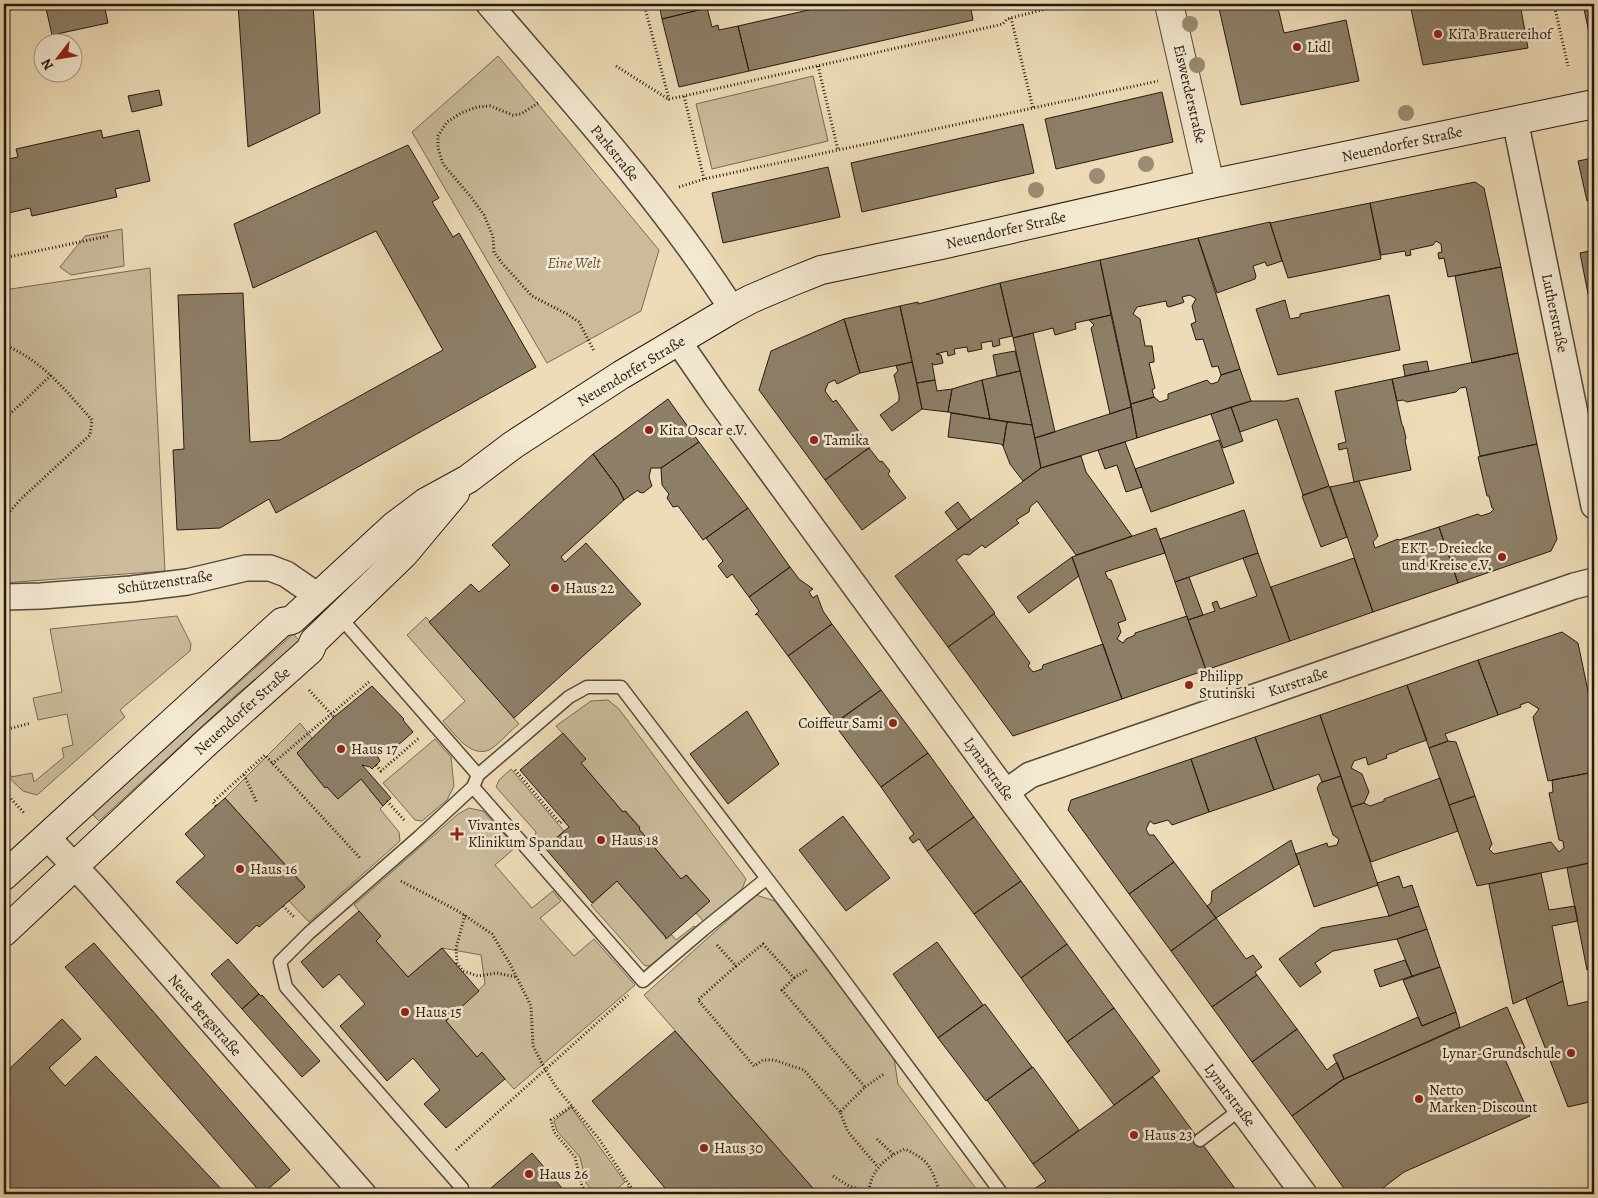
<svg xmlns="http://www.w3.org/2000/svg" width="1598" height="1198" viewBox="0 0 1598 1198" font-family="Alegreya,serif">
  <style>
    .green { fill: #cbbb9b; stroke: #786a56 }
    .building { fill: #8d7f68; stroke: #251a12 }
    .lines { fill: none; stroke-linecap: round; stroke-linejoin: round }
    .service-casing { stroke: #574a3b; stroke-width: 15 }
    .minor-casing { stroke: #574a3b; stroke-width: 28 }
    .tertiary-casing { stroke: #574a3b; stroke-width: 30 }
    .secondary-casing { stroke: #251a12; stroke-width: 30 }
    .path { stroke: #251a12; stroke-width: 3; stroke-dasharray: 1 2.5; stroke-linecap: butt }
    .service { stroke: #f3e8d0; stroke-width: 12 }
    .minor { stroke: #f3e8d0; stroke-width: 25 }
    .tertiary { stroke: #f3e8d0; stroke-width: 28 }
    .secondary { stroke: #f3e8d0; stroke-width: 28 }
    .tree { fill: #9a8c73 }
    .poi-dot { fill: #8f2418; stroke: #f3e8d0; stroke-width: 2 }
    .labels { text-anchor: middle; stroke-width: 5; stroke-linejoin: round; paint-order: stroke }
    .poi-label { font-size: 15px; fill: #251a12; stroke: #f3e8d0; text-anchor: start }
    .street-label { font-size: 15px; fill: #251a12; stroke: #f3e8d0 }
    .park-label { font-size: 15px; font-style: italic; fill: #574a3b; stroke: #f3e8d0 }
  </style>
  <rect width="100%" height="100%" fill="#eddcb7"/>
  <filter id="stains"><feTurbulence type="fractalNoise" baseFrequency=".004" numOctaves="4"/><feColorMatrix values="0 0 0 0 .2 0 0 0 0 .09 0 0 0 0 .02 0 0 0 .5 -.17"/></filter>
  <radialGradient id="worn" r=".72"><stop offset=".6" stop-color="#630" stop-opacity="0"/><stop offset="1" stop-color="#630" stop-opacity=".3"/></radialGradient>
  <path class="green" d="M498,56L659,250L641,311L547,363L412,132Z
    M813,76L828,141L712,169L696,104Z
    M122,229L124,266L71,275L60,267L85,236Z
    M150,268L165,571L4,583V290Z
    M177,616L191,644L190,651L120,710L125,717L37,795L23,791L4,773V743L11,777L32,773L34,782L64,757L62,748L73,745L67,714L38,720L33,698L62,692L50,629Z
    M426,617L519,724C512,729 496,747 489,750C470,758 454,733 443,721L465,701L407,635Z
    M293,634L301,642L237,694L99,821L92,814Z
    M608,700L618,708L628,721L746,879L742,889L705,923L696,913L709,901L687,875L681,879L639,829L640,827L626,811L623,812L581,763L585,759L556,726L591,701Z
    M300,723L312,738L297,753L306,763L305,764L325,787H327L337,798L361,779L383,806L380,809L399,832L400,841L309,922L289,901L305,886L225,798Z
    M435,739L451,757L454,786L447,800L422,821L415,820L383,783Z
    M511,769L564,831L545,848L535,837L536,832L496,787L499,780Z
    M469,808L483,811L516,847L495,865L532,908L553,891L561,901L540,918L574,956L594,939L635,985L514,1089L482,1053L477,1057L446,1021L485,984L481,955L442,948L408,977L376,941L380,936L354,905L458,814Z
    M617,881L666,938L671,934L676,940L694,926L697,929L656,965L645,966L591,905Z
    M756,895L775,901L894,1058L898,1084L980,1194H818L644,995Z
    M571,1107L625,1182L611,1194L594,1193L586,1183L580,1157L557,1131L554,1121Z"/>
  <path class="building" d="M45,4H104L108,23L52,35Z
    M238,4H313L320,113L248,147Z
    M659,4H706L707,8L662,19Z
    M835,4H961L962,6L970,4L973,20L749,71L738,26Z
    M1218,4H1277L1284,33L1346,20L1359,81L1241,105Z
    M1410,4H1520L1528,48L1423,65Z
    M1583,4H1594V32L1589,33Z
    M707,8L712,27L718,25L719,30L738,26L749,71L679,87L662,19Z
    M159,90L162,105L132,112L128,96Z
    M1162,92L1173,142L1056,169L1045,119Z
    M1023,124L1034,173L862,212L851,163Z
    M101,130L103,138L139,130L150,181L115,189L117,197L32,216L30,208L4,214V160L18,157L16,149Z
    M408,145L439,198L432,202L453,237L459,233L536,367L276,513L269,499L220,528L177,530L173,450L184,449L178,295L243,293L250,442L280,440L443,350L376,231L253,288L234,224Z
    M1593,151L1594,199L1587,201L1578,161L1588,159Z
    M828,167L840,217L723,243L712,193Z
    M1475,182L1484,188L1501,267L1448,277L1444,258L1439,259L1438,253L1442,252L1441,244L1436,241L1433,245L1410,250L1411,255L1406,256L1405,251L1381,255L1370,203Z
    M1370,203L1381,259L1288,278L1270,223Z
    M1270,222L1282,261L1267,266L1265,262L1253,266L1256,276L1255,279L1217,293L1198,238Z
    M1198,238L1240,369L1221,375L1218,366L1212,367L1203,339L1196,340L1191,324L1196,322L1192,306L1196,299L1190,295L1182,297L1184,302L1182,303L1169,307L1167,306L1166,301L1137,307L1133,314L1140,319L1145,346H1152L1154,359V362L1149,363L1155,388L1152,390L1154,397L1131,404L1100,260Z
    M1594,250V324L1580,253Z
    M1100,260L1111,315L1075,323L1076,329L1055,335L1053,328L1013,338L1000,283Z
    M1501,267L1518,353L1472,363L1455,276Z
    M1000,283L1012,336L999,339L1000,345L993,347L992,341L981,343L982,349L968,352L967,347L954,349L955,354L948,356L947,351L936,354L941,355L943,363L934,365L932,363L935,380L917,383L900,306L918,302V304Z
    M1389,295L1400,350L1278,375L1256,309L1285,300L1290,319L1300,317V314Z
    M900,306L912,362L860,373L844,319Z
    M1111,315L1131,407L1110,414L1091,328L1094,325L1089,320Z
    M844,319L860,373L837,384L835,380L828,383L825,391L833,402L836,400L870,447L825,480L759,390L771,351Z
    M1033,333L1055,432L1035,438L1013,338Z
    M1015,351L1020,371L997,376L993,355Z
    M1518,353L1537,444L1480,456L1466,387L1460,388L1456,392L1407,402L1403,400L1397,401L1392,379Z
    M1427,361L1429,371L1405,376L1403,365Z
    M912,362L922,409L892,431L880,415L899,401V395L894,375L898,371L896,366Z
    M1240,369L1251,401L1137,438L1131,404L1154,397L1160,402L1168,399V394L1207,380L1211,384L1218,382L1221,375Z
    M1020,371L1032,425L990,419L982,380Z
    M1392,379L1402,425L1403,426L1406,438L1405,440L1411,470L1354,482L1347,448L1339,450L1338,444L1346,442L1335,391Z
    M935,380L937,391L952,389L948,412L922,409L917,383Z
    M982,380L990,419L948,412L952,389Z
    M1298,398L1329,486L1303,495L1277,419L1240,432L1231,407L1251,401H1286Z
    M668,399L699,442L661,468H651L649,477L652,486L643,493L639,492L638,490L624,500L618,488L593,454Z
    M1131,407L1137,438L1041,468L1035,438Z
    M1231,407L1243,441L1223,448L1211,414Z
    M951,413L1007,422L1003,446L1001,444L948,437Z
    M1007,422L1032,425L1041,468L1023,481L1010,464L1003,446Z
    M1219,440L1234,483L1151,512L1135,469Z
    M699,442L748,508L703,540L678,506L673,507L667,498L669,494L662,485L661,468Z
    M1125,442L1142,487L1126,492L1117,465L1105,469L1098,450Z
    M1537,444L1557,539L1551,551L1458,583L1439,527L1478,514L1481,516L1490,513L1494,509L1492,508L1489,496H1487L1478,457Z
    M869,448L880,462L882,461L890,471L888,474L906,498L862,530L825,480Z
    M593,454L618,488L624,500L561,557L565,562L586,543L641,604L514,718L429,622L471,584L479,592L510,565L492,545Z
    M1081,456L1086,472L1132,536L1076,555L1037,501L1030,507L1029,512L1016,520L1019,523L985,548L982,545L969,555L964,554L956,560L995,613L948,647L895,576L1041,468Z
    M1359,481L1378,536L1373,542L1375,548L1398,539L1399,540L1439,527L1458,583L1373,612L1330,487Z
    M1329,486L1347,537L1321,547L1302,496Z
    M958,502L971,520L958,530L945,512Z
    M748,508L790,567L749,597L732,574L727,578L718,566L723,561L706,538Z
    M1244,510L1258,553L1175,582L1160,539Z
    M1156,528L1165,553L1105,572L1108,579L1111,580L1126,620L1118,623L1121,632L1117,639L1123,643L1126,639L1135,635V633L1187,616L1206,670L1122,699L1072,557Z
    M1258,553L1290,641L1206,670L1188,620L1215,611L1212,603L1217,601L1220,609L1257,596L1243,558Z
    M1072,557L1079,576L1029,613L1017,597Z
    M1354,558L1373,612L1290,641L1271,587Z
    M790,567L799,579L813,589L809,592L813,598L817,595L823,611L832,624L788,656L757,614L755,615L759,611L749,597Z
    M1189,577L1203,615L1188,620L1175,582Z
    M994,614L1030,663L1028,666L1033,672L1042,669L1043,665L1103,644L1122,699L1013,736L948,647Z
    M832,624L881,690L836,722L788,656Z
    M1562,632L1578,643L1594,720V772L1548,781L1533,717L1539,709L1528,702L1520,705L1521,707L1498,715L1478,660Z
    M1478,660L1498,715L1445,734L1448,741L1429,748L1407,685Z
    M1407,685L1427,740L1398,750V751L1386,755L1387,758L1368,765L1366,757L1354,761L1351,768L1362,774L1369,792L1364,803L1351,807L1320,715Z
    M372,686L404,719L403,720L413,732L390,752L384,746L376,753L380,761L372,769L370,767L362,765L391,798L383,806L361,779L338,799L327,787L325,788L297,753L334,717Z
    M881,690L928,753L881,787L834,724Z
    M747,711L779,764L728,804L690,754Z
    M1320,715L1341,776L1322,782L1319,774L1274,790L1255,737Z
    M563,733L586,759L581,763L623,812L625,811L640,828L639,829L681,879L686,875L710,901L666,939L665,936L617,881L592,903L545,848L569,827L520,770Z
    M1255,737L1274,790L1209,812L1191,759Z
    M1448,741L1456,742L1475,796L1449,805L1429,748Z
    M928,753L974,817L927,851L919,839L913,843L909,838L914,834L881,787Z
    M1191,759L1209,812L1172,825L1168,820L1154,824L1150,821L1146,829L1149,835H1154L1174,862L1129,894L1068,810L1071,800Z
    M1594,772V862L1477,886L1449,805L1475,796L1492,844L1489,849L1494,854L1551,842L1559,852L1564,848L1563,841L1559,840L1549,793L1553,792L1552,780Z
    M1341,776L1378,885L1314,907L1296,854L1327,843L1328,847L1337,845L1339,839L1333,835L1317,788L1320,783Z
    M1440,778L1458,831L1371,862L1351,807L1364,803L1370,806L1384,801V799Z
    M225,798L305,887L259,927L257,925L237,944L176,882L205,856L185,834Z
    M843,816L890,878L846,911L799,850Z
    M974,817L1021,881L974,914L927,851Z
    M1291,840L1299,864L1216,918L1207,906L1211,903L1212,891Z
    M1174,862L1216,918L1171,951L1129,894Z
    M1594,862V967L1587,970L1567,868Z
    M1541,873L1549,910L1575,906L1578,921L1552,926L1563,981L1513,1004L1489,884Z
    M1399,876L1403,888L1412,885L1419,906L1389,916L1377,883Z
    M1021,881L1067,944L1021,978L974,914Z
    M1419,906L1427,929L1397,939L1333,951L1315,963L1321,972L1300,987L1279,959L1321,928L1389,916Z
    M359,911L381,936L376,941L408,977L442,948L479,991L446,1021L477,1057L482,1052L505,1079L446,1128L424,1104L440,1090L413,1058L387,1081L340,1026L365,1004L339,974L323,988L301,962Z
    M1216,918L1246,959L1253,955L1262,967L1255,972L1257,975L1212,1007L1171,951Z
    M1427,929L1440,967L1412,976L1397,939Z
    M937,942L983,1005L938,1038L893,974Z
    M94,943L290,1170L262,1194L65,967Z
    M1067,944L1114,1008L1067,1042L1021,978Z
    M228,959L259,994L242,1009L211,974Z
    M1405,960L1412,976L1380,987L1374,970Z
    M1440,967L1456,1012L1422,1026L1403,980Z
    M1257,975L1297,1029L1252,1062L1212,1007Z
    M1563,981L1568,1006L1594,1000V1101L1568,1107L1526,998Z
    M259,994L261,996L262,995L320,1061L302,1077L242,1009Z
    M985,1004L1032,1067L986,1101L938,1038Z
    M1507,1007L1525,1048L1504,1057L1530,1116L1404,1172L1375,1194H1348L1292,1116L1340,1081Z
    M1114,1008L1160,1071L1114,1105L1067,1042Z
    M1456,1012L1460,1027L1344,1079L1333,1055L1418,1017L1422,1026Z
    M62,1019L81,1039L49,1068L65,1086L96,1056L226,1194H4V1074Z
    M1297,1029L1327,1070L1337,1062L1344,1079L1292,1116L1252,1062Z
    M675,1031L818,1194H670L592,1101Z
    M1033,1067L1079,1130L1033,1164L987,1100Z
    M1153,1077L1239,1194H1038L1034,1189L1046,1181L1033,1164Z
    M532,1153L567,1194H484Z"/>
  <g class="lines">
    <g class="service-casing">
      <path id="service" d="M340,617L478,775
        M473,787L643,981L704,929L766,879
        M1200,1140L1241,1109
        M455,1194L462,1188L286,987L280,962L309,933L419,837L473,787L478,775L569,697L587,687H621L826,956L1002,1194"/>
    </g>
    <g class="minor-casing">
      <path id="minor" d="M489,4C574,103 662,200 732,309
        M1515,120L1594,506
        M678,341L716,396L985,764L1304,1194
        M4,597L41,596L131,589L187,582L246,568H270L286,574L318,596
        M1006,792L1030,775L1574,586L1594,581
        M47,837L93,886L363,1194"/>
    </g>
    <g class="tertiary-casing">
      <path id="tertiary" d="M1169,4L1210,184"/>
    </g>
    <g class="secondary-casing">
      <path id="secondary" d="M4,876L282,622L292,620L394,526L426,502L468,479L513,445L621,375L732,309L751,299L791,282L821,270L941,245L1210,184L1594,104
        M4,932L207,742L310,650L314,641L404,554L455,493"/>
    </g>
    <path class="path" d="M644,4L669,99L684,96
      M1554,4L1568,66
      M1011,18L1033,108
      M616,66L668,99
      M818,66L838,150
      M538,103L521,114L513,115L490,106L477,107L461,113L447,122L438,136V148L443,164L471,197L484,215L493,237L494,252L502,263L532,296L567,314L579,322L594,351
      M704,179L684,96L1003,24L1007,19L1065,4
      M679,187L704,179L1158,81
      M4,258L108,236
      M4,345C41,359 66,391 92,420L90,435L21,499L4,518
      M4,419L22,403L51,375
      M309,690L334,717
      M4,730L31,723
      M272,764L369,682
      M376,765L381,771L419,738
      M515,770L560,823L564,820
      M244,775L257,803
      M4,791L25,814
      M387,801L405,821
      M216,806L213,802L265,755L361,859
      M401,881L458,911L492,934L510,964L531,1006L533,1046L545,1069L556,1087L599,1139L630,1186L638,1194
      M283,906L295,918
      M465,915L456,948L457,963L463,971L478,976L497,973L516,977
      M717,945L736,966L763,944L794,978L782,990L865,1087L840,1112L848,1132L878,1167
      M736,966L698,1000L754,1066L763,1060H774L804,1070L840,1112
      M794,978L808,969
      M865,1087L885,1073
      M572,1106L551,1120L554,1132L575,1157L582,1186L588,1194
      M877,1139L893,1154
      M456,1150L628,995
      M833,1176L849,1186L868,1192
      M620,1194L630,1186
      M869,1194C869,1171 886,1157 905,1149C933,1162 930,1169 941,1194"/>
    <use href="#service" class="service"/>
    <use href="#minor" class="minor"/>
    <use href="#tertiary" class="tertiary"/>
    <use href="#secondary" class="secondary"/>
  </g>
  <g class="tree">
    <circle cx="1190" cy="24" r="8"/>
    <circle cx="1197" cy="65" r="8"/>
    <circle cx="1406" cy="113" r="8"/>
    <circle cx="1146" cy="164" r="8"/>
    <circle cx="1097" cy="176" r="8"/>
    <circle cx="1036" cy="190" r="8"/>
  </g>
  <g class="poi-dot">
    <circle cx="1438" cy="34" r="5"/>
    <circle cx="1297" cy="47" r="5"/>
    <circle cx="649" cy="430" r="5"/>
    <circle cx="814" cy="440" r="5"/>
    <circle cx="1502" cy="557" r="5"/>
    <circle cx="555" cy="588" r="5"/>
    <circle cx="1189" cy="685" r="5"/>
    <circle cx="893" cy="723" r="5"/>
    <circle cx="341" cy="749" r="5"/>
    <path d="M454.5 826.5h5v5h5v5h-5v5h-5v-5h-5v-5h5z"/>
    <circle cx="601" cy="840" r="5"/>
    <circle cx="240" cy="869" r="5"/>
    <circle cx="405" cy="1012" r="5"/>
    <circle cx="1571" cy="1053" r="5"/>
    <circle cx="1419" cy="1099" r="5"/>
    <circle cx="1134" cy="1135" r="5"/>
    <circle cx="704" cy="1148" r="5"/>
    <circle cx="529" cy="1174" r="5"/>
  </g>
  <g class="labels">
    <g class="poi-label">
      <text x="1448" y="39">KiTa Brauereihof</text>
      <text x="1307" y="52">Lidl</text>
      <text x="659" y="435">Kita Oscar e.V.</text>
      <text x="824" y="445">Tamika</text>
      <text x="1492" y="553" text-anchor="end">EKT - Dreiecke<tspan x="1492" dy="17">und Kreise e.V.</tspan></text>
      <text x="565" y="593">Haus 22</text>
      <text x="1199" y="681">Philipp<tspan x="1199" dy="17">Stutinski</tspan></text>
      <text x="883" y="728" text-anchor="end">Coiffeur Sami</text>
      <text x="351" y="754">Haus 17</text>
      <text x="468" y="830">Vivantes<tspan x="468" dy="17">Klinikum Spandau</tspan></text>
      <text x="611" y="845">Haus 18</text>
      <text x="250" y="874">Haus 16</text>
      <text x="415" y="1017">Haus 15</text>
      <text x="1561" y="1058" text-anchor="end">Lynar-Grundschule</text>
      <text x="1429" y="1095">Netto<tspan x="1429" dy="17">Marken-Discount</tspan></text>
      <text x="1144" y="1140">Haus 23</text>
      <text x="714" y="1153">Haus 30</text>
      <text x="539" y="1179">Haus 26</text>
    </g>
    <g class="street-label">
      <text transform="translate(1190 94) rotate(77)" y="5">Eiswerderstraße</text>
      <text transform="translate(1402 144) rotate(-12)" y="5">Neuendorfer Straße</text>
      <text transform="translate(615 153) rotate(51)" y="5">Parkstraße</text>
      <text transform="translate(1006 230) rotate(-13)" y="5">Neuendorfer Straße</text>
      <text transform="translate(1555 313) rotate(78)" y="5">Lutherstraße</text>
      <text transform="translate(631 371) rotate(-31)" y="5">Neuendorfer Straße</text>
      <text transform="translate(165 582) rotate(-8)" y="5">Schützenstraße</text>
      <text transform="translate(1298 682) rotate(-19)" y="5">Kurstraße</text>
      <text transform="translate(242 711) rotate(-42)" y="5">Neuendorfer Straße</text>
      <text transform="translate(989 769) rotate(54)" y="5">Lynarstraße</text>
      <text transform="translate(205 1015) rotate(49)" y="5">Neue Bergstraße</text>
      <text transform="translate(1230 1095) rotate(53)" y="5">Lynarstraße</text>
    </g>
    <g class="park-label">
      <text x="574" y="268">Eine Welt</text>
    </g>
  </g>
  <rect width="1598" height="1198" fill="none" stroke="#eddcb7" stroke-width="20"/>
  <rect x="5" y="5" width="1588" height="1188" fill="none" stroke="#251a12" stroke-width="2.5"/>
  <rect x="10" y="10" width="1578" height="1178" fill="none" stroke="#251a12"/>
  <g transform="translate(58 58) rotate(239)"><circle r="24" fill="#f3e8d0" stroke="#a19684"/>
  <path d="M0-4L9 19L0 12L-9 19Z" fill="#8f2418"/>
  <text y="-8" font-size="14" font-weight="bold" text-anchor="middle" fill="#251a12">N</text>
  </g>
  <rect width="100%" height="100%" filter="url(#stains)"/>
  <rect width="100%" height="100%" fill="url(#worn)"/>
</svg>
